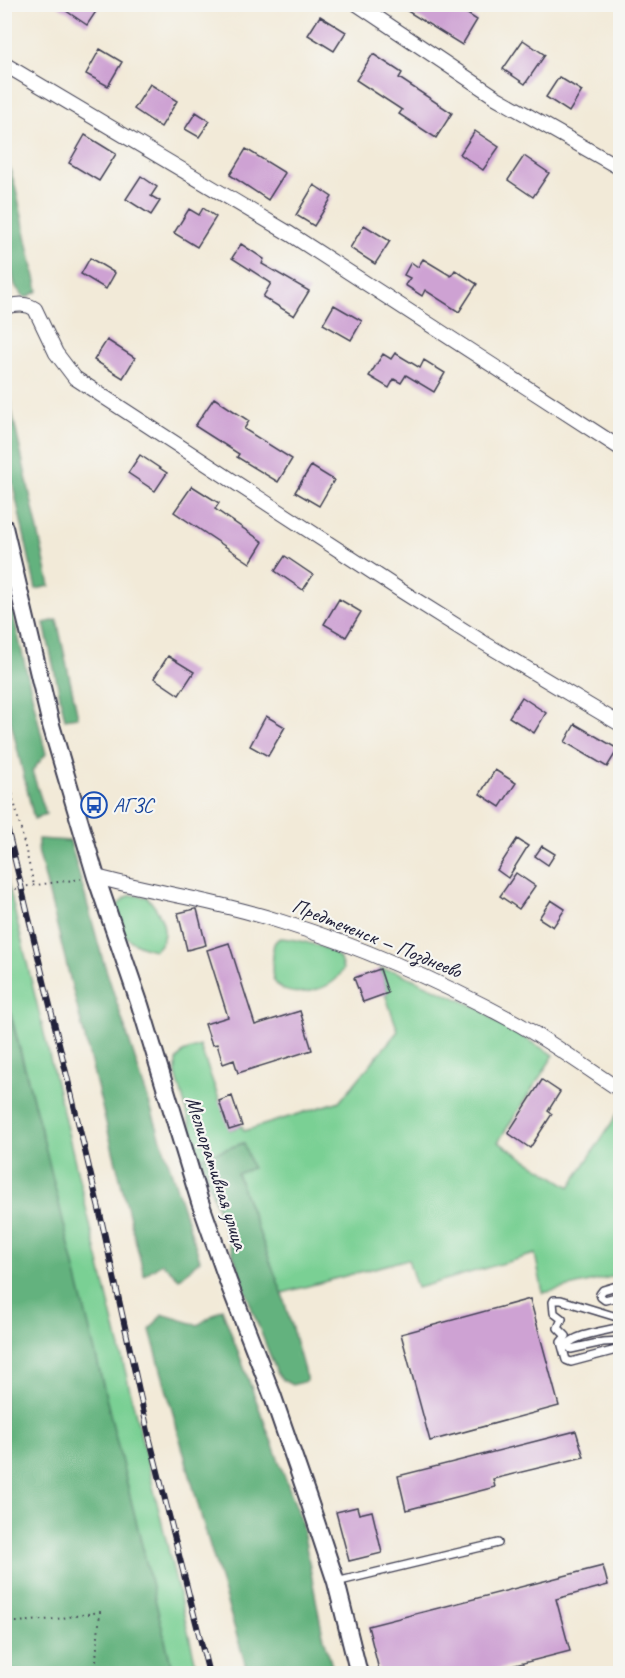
<svg xmlns="http://www.w3.org/2000/svg" width="625" height="1678" viewBox="0 0 625 1678" font-family="Caveat,sans-serif">
  <style>
    .green { fill: #7ad094; stroke: #4e7968; stroke-width: 1.5 }
    .forest { fill: #63b27e; stroke: #426a5c; stroke-width: 1.5 }
    .building { fill: #cea2d3 }
    .lines { fill: none; stroke-linecap: round; stroke-linejoin: round }
    .service-casing { stroke: #414053; stroke-width: 10 }
    .minor-casing { stroke: #414053; stroke-width: 16 }
    .tertiary-casing { stroke: #414053; stroke-width: 20 }
    .path { stroke: #414053; stroke-width: 2; stroke-dasharray: 1.5 4.5; stroke-linecap: butt }
    .service { stroke: #fff; stroke-width: 7 }
    .minor { stroke: #fff; stroke-width: 14 }
    .tertiary { stroke: #fff; stroke-width: 16 }
    .rail-casing { stroke: #22223b; stroke-width: 6 }
    .rail { stroke: #f6f6f2; stroke-width: 4; stroke-dasharray: 11; stroke-linecap: butt }
    .labels { text-anchor: middle; stroke-width: 4.5; stroke-linejoin: round; paint-order: stroke }
    .transit-label { font-size: 21px; fill: #164399; stroke: #f6f6f2; text-anchor: start }
    .street-label { font-size: 21px; fill: #22223b; stroke: #f6f6f2 }
  </style>
  <rect width="100%" height="100%" fill="#f6f6f2"/>
  <filter id="ink" filterUnits="userSpaceOnUse"><feTurbulence type="fractalNoise" baseFrequency=".0167" numOctaves="2"/><feDisplacementMap in="SourceGraphic" scale="12" xChannelSelector="R" yChannelSelector="G"/><feConvolveMatrix kernelMatrix="1 2 1 2 8 2 1 2 1" color-interpolation-filters="sRGB"/></filter>
  <filter id="wash" filterUnits="userSpaceOnUse"><feTurbulence type="fractalNoise" baseFrequency=".008" numOctaves="4" result="noise"/><feDisplacementMap in="SourceGraphic" scale="24" xChannelSelector="R" yChannelSelector="G"/><feGaussianBlur stdDeviation="1.35" result="paint"/><feColorMatrix in="noise" values="0 0 0 0 0 0 0 0 0 0 0 0 0 0 0 0 0 1.4 0 .05"/><feComposite in="paint" operator="in"/></filter>
  <g filter="url(#wash)">
    <rect width="100%" height="100%" fill="#f2ead8"/>
    <path class="green" d="M4,867L198,1673H173L40,1126L5,991Z
      M131,895L147,897C160,912 173,934 155,950C146,948 131,943 125,935C122,932 120,926 119,922C114,908 118,901 131,895Z
      M280,938C294,939 332,946 340,959C340,960 343,968 343,969C341,973 339,977 335,980C321,993 281,1001 273,978C271,971 273,961 273,954C273,946 273,942 280,938Z
      M380,969L395,971L481,1009L495,1021L554,1055L498,1142L570,1187L620,1110V1275L543,1293L535,1254L417,1288L408,1259L282,1293L237,1173L243,1143L200,1158L176,1074V1061L183,1052L200,1046L230,1130L242,1126L244,1131L340,1101L398,1031L385,994L388,993Z"/>
    <path class="forest" d="M4,151L16,189L38,291L25,298L15,286L5,240Z
      M5,380L50,586L36,589L5,449Z
      M5,580L46,754L32,771L46,814L34,819L5,697Z
      M57,620L78,717L65,719L44,623Z
      M38,839L70,841L102,957L200,1260L179,1279L162,1263L144,1275L38,850Z
      M4,991L40,1126L173,1673H5L4,1258L7,1248L4,1189Z
      M244,1143L252,1168L237,1174L282,1293L307,1381L292,1385L283,1380L277,1373L253,1312L200,1158Z
      M222,1309L301,1520L322,1631L334,1673H248L202,1519L150,1330L162,1314L198,1325Z"/>
    <g id="blocks">
      <path class="building" d="M56,4H101L87,25Z
        M396,4H452L477,20L462,45Z
        M320,16L346,32L334,51L308,35Z
        M523,40L545,55L525,84L503,69Z
        M100,49L122,62L108,86L86,74Z
        M373,54L402,73L399,78L452,113L436,138L399,114L402,110L356,80Z
        M559,77L582,91L569,112L546,97Z
        M150,84L177,101L161,127L134,109Z
        M196,112L210,121L199,137L185,129Z
        M475,131L499,147L483,170L460,154Z
        M85,135L116,154L99,181L69,163Z
        M246,149L285,173L268,200L230,175Z
        M524,156L549,173L533,197L508,180Z
        M141,176L157,187L151,196L160,201L151,215L126,199Z
        M314,185L332,197L314,226L296,215Z
        M203,208L216,217L197,247L174,233L189,209L199,215Z
        M364,225L390,241L375,264L350,248Z
        M241,244L264,259L262,264L309,291L294,316L263,297L271,283L232,258Z
        M90,258L115,273L106,289L81,274Z
        M423,259L451,276L455,270L477,284L459,312L425,290L422,296L405,285L410,278L404,275L411,262L418,267Z
        M334,305L362,321L351,340L323,324Z
        M107,340L135,358L123,378L94,360Z
        M395,353L420,368L424,360L445,373L434,392L406,375L401,383L394,379L389,388L369,376L383,354L391,359Z
        M214,398L249,421L244,429L292,459L278,482L237,457L239,454L195,426Z
        M140,455L167,473L155,491L128,473Z
        M311,466L334,480L319,506L295,492Z
        M192,486L219,503L215,509L263,542L250,563L174,512Z
        M285,556L313,575L303,590L275,571Z
        M339,599L361,612L346,637L324,624Z
        M168,656L194,672L179,695L154,678Z
        M522,697L546,713L534,733L509,717Z
        M266,716L285,727L268,756L250,746Z
        M575,724L618,749L607,767L565,742Z
        M495,770L516,783L500,807L480,794Z
        M517,839L528,846L508,878L497,870Z
        M542,846L555,854L548,865L535,856Z
        M516,873L535,886L519,909L500,896Z
        M551,900L565,909L553,927L539,918Z
        M195,909H197L206,945L187,950L178,913Z
        M229,943L255,1025L300,1011L312,1050L238,1073L234,1060L223,1064L217,1044L212,1045L205,1024L228,1017L207,950Z
        M380,969L388,993L363,1002L354,978Z
        M542,1080L560,1092L548,1111L552,1114L530,1148L508,1133Z
        M232,1096L242,1126L229,1130L219,1101Z
        M530,1299L559,1406L430,1441L401,1334Z
        M576,1431L584,1457L493,1479L495,1487L406,1510L398,1476Z
        M357,1507L359,1514L372,1511L382,1553L349,1561L336,1512Z
        M603,1566L608,1585L556,1599L570,1651L481,1674H380L368,1626Z"/>
    </g>
  </g>
  <g filter="url(#ink)">
    <use href="#blocks" fill-opacity="0" stroke="#414053" stroke-width="1.5"/>
    <g class="lines">
      <g class="service-casing">
        <path id="service" d="M620,1285L603,1290L600,1294L601,1297L605,1300L620,1296
          M620,1318L561,1300H554L553,1302L554,1313L562,1319L558,1328L566,1336L561,1342L566,1360L571,1362L620,1349
          M620,1327C606,1331 576,1334 567,1345L571,1349L603,1342L620,1341
          M336,1582L498,1543"/>
      </g>
      <g class="minor-casing">
        <path id="minor" d="M357,4L497,98L620,168
          M4,64L290,234L620,448
          M4,307C16,305 25,302 35,309L56,353L75,378L403,592L484,643L620,724
          M96,877C158,893 221,902 282,922C362,947 439,981 513,1021C550,1041 585,1067 620,1090"/>
      </g>
      <g class="tertiary-casing">
        <path id="tertiary" d="M4,527L51,725L96,877L140,1005L200,1202L229,1284L273,1397L308,1498L336,1582L359,1674"/>
      </g>
      <path class="path" d="M4,759L34,885
        M4,893L21,887L81,879
        M4,1623L56,1619L100,1612L96,1659L98,1674"/>
      <use href="#service" class="service"/>
      <use href="#minor" class="minor"/>
      <use href="#tertiary" class="tertiary"/>
      <g class="rail-casing">
        <path id="rail" d="M4,815L99,1209L149,1436L209,1674"/>
      </g>
      <use href="#rail" class="rail"/>
    </g>
  </g>
  <defs>
    <g id="bus-ring" transform="scale(1.35)"><circle r="9.5" fill="#f6f6f2" stroke="#1a4fb4" stroke-width="1.5"/><path d="M-5-6H5V4H4V6H2V4H-2V6H-4V4H-5ZM-3.5-4V0h7V-4ZM-3.5 1.2v1.5H-2V1.2ZM2 1.2v1.5H3.5V1.2Z" fill="#1a4fb4"/></g>
  </defs>
  <g fill-rule="evenodd">
    <use href="#bus-ring" x="94" y="805"/>
  </g>
  <g class="labels">
    <g class="transit-label">
      <text x="113" y="812">АГЗС</text>
    </g>
    <g class="street-label">
      <text transform="translate(377 938) rotate(22)" y="7">Предтеченск — Позднеево</text>
      <text transform="translate(217 1173) rotate(72)" y="7">Мелиоративная улица</text>
    </g>
  </g>
  <rect width="625" height="1678" fill="none" stroke="#f6f6f2" stroke-width="24"/>
</svg>
